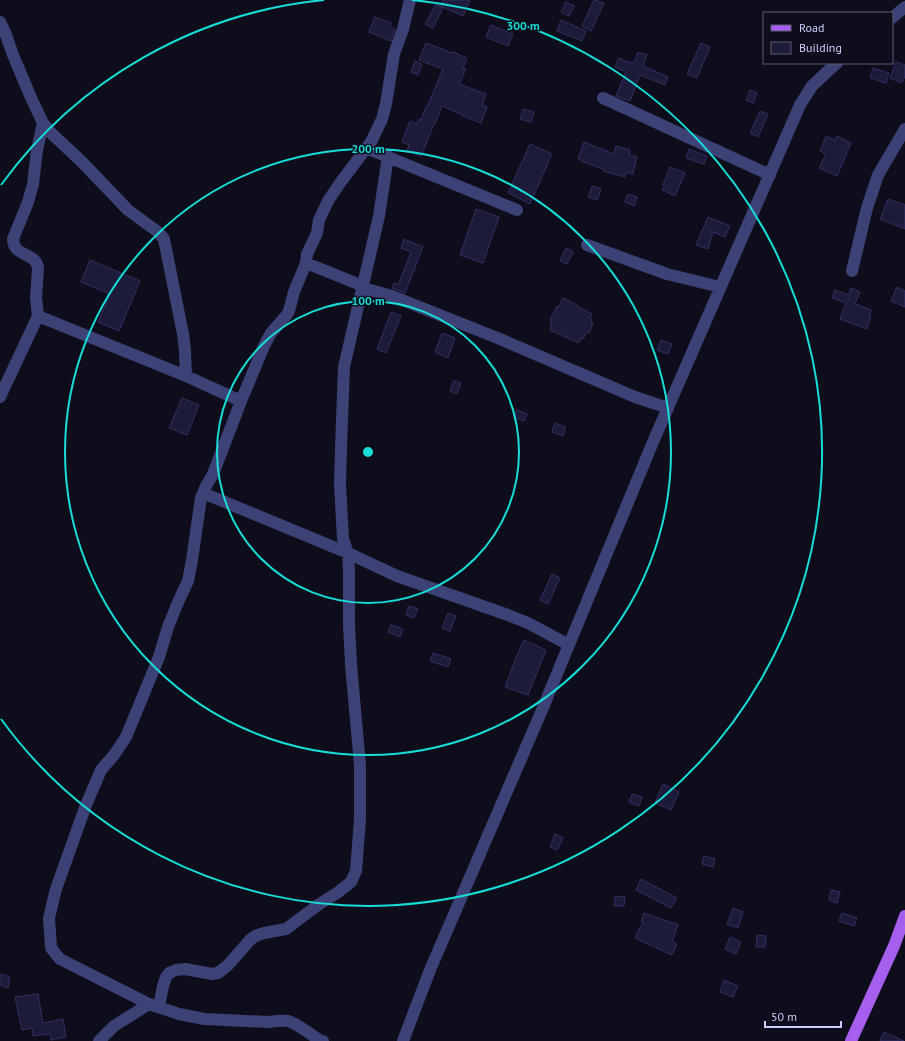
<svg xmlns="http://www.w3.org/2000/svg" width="905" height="1041" viewBox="0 0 905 1041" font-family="'PT Sans',sans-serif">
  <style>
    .building { fill: #1d1b3a; stroke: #332f64 }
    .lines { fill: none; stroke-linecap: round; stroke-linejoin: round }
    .minor { stroke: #3c4276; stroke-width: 12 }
    .major { stroke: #a65eef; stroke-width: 12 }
    .ring { fill: none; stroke: #16ddd7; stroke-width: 2 }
    .centre { fill: #16ddd7; stroke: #0e0d1b; stroke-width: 2 }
    .ring-label { font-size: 12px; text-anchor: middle; font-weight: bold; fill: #16ddd7; stroke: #0e0d1b; stroke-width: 3; stroke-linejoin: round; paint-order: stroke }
  </style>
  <rect width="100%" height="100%" fill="#0e0d1b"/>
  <path class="building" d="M443,0H470L463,16L440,6Z
    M594,0L604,3L591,31L582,26Z
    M566,2L574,6L569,16L561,12Z
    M436,4L443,8L433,28L425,24Z
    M375,17L391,23L390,27L395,29L391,41L369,32Z
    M561,20L586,31L582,41L557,31Z
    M491,25L513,34L508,46L486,37Z
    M426,43L452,53L453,52L467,58L463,68L466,69L459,84L486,94L482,105L487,107L481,123L461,115V114L442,106L435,124H434L421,156L407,151L409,145L402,142L410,121L417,124L419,119L421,120L426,107H427L443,69L419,60Z
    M701,43L710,47L697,78L687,74Z
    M638,52L647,55L643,66L668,77L665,85L640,75L630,101L616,96L626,72L615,67L619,58L630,63V62L634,63Z
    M415,61L422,64L418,75L411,72Z
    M896,62L905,65V76L902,83L890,78Z
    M873,68L889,73L886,83L870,78Z
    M750,90L757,93L753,103L746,100Z
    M523,109L534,112L531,122L520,119Z
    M760,111L768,114L758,137L750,133Z
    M826,136L835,140L837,136L851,143L837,176L819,168L826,154L820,151Z
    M584,142L614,154L616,146L630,150L629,155L637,157L633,174L626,172L625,177L603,171V169L581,161L582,160L578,159Z
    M530,144L552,154L530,204L508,193Z
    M689,149L707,156L704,164L686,158Z
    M670,167L685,173L675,196L662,190L664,186L663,185Z
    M592,186L601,189L597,200L588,197Z
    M628,194L637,197L634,206L625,202Z
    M888,199L905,205V229L880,219Z
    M476,209L499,217L483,263L460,255Z
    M708,217L730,226L725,237L713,232L708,249L696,245Z
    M404,239L423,247L405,293L392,288L394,283L398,285L411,252L401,248Z
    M566,248L573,252L567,264L560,261Z
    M90,260L140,281L119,331L98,322L110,294L81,282Z
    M897,287L905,291V307L891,301Z
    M851,288L860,292L855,304L871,310L869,315L871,316L867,329L840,319L846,303L832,298L835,290L849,295Z
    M563,298L577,305V306L592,314L590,319L592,320L591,323L593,324L589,333L587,332L583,339L581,338L579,343L550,330L552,325L550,324L552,320H550L557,306L559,307Z
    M391,312L401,316L386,353L377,349Z
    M442,333L455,338L448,358L435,352Z
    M661,340L672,344L668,354L657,350Z
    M454,381L461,383L457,394L450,391Z
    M182,398L199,405L187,435L169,428Z
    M517,410L527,414L524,421L514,417Z
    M555,423L565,427V430L563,436L552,432Z
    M552,574L560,578L548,604L540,600Z
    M409,606L418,609L414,618L406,615Z
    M448,613L456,616L450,631L442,628Z
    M391,625L403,629L400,637L388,632Z
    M524,640L546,650L528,695L505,687L515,660Z
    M433,653L451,659L448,667L430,661Z
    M663,784L679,792L671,810L655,803Z
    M632,794L642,797L639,806L629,802Z
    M555,834L563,838L557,850L550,847Z
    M704,856L715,859L713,867L702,864Z
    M641,879L677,898L671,908L636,890Z
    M831,890L840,892L837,903L829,900Z
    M615,896L625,897L624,906H614Z
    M733,908L743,912L738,928L727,924Z
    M644,913L678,925L672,941L677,944L672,955L635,938L643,922L641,921Z
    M842,913L857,918L854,926L839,921Z
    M757,935L766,936L765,947H756Z
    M730,937L741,942L736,954L725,949Z
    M0,974L10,977L8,988L0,985Z
    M724,980L738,986L733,997L720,992Z
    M38,994L43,1023L63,1019L66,1037L51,1040L50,1034L33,1036L32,1028L22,1030L15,997Z
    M884,1032L904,1041H880Z"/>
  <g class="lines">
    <path class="minor" d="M892,18L905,7
      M0,22L5,32L13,55L32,100L43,123L51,133L81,161L128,210L158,232L164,239L183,334L185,351L186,376L241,401
      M603,98L770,175
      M366,148L517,210
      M587,245L667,274L720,287
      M306,263L363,286L367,289L392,296L500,339L635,397L668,408
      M852,271L867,208L878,175L905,129
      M38,316L186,376
      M0,397L38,316L36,298L38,268C36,252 13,257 13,239L28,202L33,184L37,150L43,123
      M203,493L348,553L397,576L508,615L528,623L569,645
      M159,1007L163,986L166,977L169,973L176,970L185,969L212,974L218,973L228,965L250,940L255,936L264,933L286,929L318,905L337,893L351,882L356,871L360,819V765L351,665L349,624V571L348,553L343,539L340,484L341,447L344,367L379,216L388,156
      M99,1041L114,1026L149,1004
      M323,1041L319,1040C310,1034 298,1024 288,1021C282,1020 275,1021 268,1022L204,1019L179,1014L149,1004L60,959L51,948L49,918L56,889L86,805L101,770L114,755L126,737L159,657L168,627L179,600L188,581L192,560L201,498L206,486L213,474L241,401L264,346L271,333L286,316L289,311L294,292L306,263L307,254L317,233L319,220L328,201L340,183L371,142L382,119L386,104L394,54L403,29L410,0
      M403,1041L430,970L542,710L653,442L800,105L812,86L828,71L837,63"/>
    <path class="major" d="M851,1041L894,946L905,916"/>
  </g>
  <g class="ring">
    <circle cx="368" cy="452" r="151"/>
    <circle cx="368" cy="452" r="303"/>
    <path d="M1 185A454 454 0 0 1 324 0M412 0A454 454 0 1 1 1 719"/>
  </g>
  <circle cx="368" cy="452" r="6" class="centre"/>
  <g class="ring-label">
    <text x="523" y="30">300 m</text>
    <text x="368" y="153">200 m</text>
    <text x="368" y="305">100 m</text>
  </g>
  <rect x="763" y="12" width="130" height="52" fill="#0e0d1b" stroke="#5a5a74"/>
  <rect x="771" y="25" width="20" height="6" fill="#a65eef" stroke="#5a5a74"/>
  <text x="799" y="32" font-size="12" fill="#cccdfa">Road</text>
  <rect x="771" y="42" width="20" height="12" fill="#1d1b3a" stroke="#5a5a74"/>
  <text x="799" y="52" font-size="12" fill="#cccdfa">Building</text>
  <path d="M765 1021v6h76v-6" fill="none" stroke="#cccdfa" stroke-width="2"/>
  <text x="771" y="1021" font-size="12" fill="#cccdfa" stroke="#0e0d1b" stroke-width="3" paint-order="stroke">50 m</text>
</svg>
